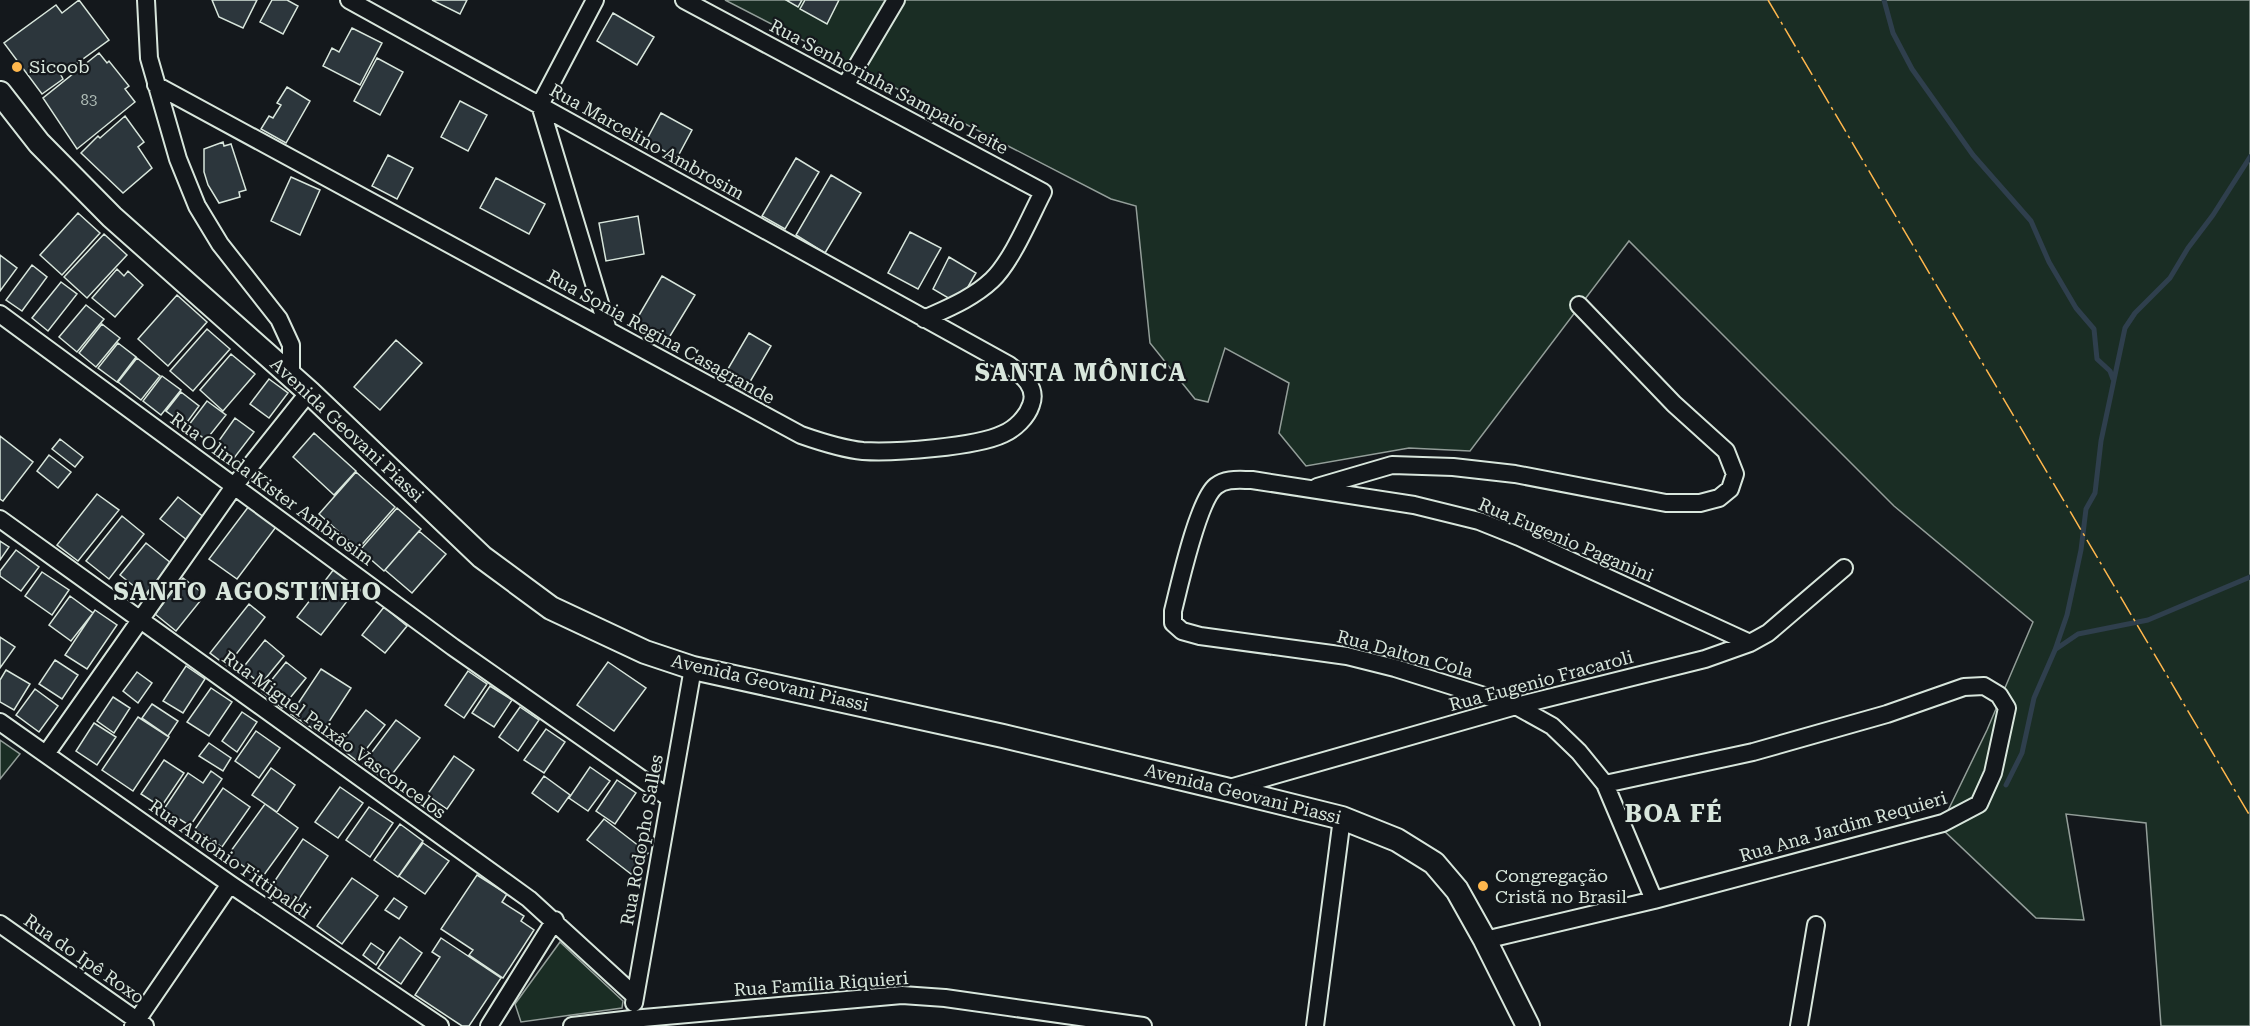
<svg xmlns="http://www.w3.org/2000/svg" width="2250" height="1026" viewBox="0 0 2250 1026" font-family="'Roboto Serif',serif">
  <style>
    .green { fill: #1a2d24; stroke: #939e99; stroke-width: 1.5 }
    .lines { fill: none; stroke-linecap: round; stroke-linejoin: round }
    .stream { stroke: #2f3f4d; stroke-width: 5 }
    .building { fill: #2c363c; stroke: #d8e6dc; stroke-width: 1.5 }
    .street-casing { stroke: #d8e6dc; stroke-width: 20 }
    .secondary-casing { stroke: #d8e6dc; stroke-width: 26 }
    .street { stroke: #14181c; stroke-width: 16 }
    .secondary { stroke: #14181c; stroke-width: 22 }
    .power { stroke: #ffb74d; stroke-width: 1.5; stroke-dasharray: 21 4.5 3 4.5; stroke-linecap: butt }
    .poi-dot { fill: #ffb74d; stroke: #14181c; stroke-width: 2 }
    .labels { text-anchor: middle; stroke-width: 4.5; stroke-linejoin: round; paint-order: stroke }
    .number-label { font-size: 15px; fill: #adbab4 }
    .poi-label { font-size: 18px; fill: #d8e6dc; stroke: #14181c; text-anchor: start }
    .street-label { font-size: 18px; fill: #d8e6dc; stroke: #14181c }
    .district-label { font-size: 24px; font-weight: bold; letter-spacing: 1.5px; fill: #d8e6dc; stroke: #14181c }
  </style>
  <rect width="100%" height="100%" fill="#14181c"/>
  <path class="green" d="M725,0H2250V1026H2161L2146,823L2066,814L2084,920L2036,918L1940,827L1987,730L2033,622L1894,506L1629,241L1470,451L1409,448L1306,466L1279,433L1289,383L1225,348L1208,402L1195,399L1150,343L1136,206L1111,199Z
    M0,740L20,754L0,779Z
    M560,942L623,1001L622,1008L521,1022L515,1004Z"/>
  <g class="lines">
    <path class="stream" d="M1884,0L1893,33L1912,69L1973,155L2031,221L2049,262L2076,308L2094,329L2097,359L2110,371L2113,379
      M2056,649L2078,634L2148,620L2250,577
      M2006,785L2022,753L2034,698L2055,650L2067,615L2081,550L2086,509L2095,493L2101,441L2125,328L2135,313L2170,278L2188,248L2213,215L2250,157"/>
  </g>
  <path class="building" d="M79,0L109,40L61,75L63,79L42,94L4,43L56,5L62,13Z
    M212,0H257L243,28L219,17Z
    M272,0H287L298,6L283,34L260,22Z
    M432,0H467L460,14Z
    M786,0H802L798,7Z
    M805,0H839L827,24L800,9Z
    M613,13L654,37L637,65L597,41Z
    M352,28L382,43L360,85L323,66L332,48L339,52Z
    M99,53L107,63L109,61L129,86L125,89L135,102L77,149L43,98Z
    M377,58L403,72L380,115L354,101Z
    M287,87L310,101L286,143L261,129L269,116L273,118L281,105L277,103Z
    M460,101L487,115L468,151L441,137Z
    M661,113L692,130L677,158L646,141Z
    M125,116L144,142L138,147L152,168L123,193L81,153L98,136L100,138Z
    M223,142L224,146L231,144L246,190L239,192L240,197L219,203L208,185L204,172V149Z
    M388,155L413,168L397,199L372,186Z
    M796,158L819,172L785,229L762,216Z
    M831,175L861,193L825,253L796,235Z
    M291,177L320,190L300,235L271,221Z
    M496,178L545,204L529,234L480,208Z
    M78,213L100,233L62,275L40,255Z
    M638,216L644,254L606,261L599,223Z
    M910,232L941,248L918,289L888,273Z
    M104,234L127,255L87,298L64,277Z
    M0,255L17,268L0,291Z
    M949,257L976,273L965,292L950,299L933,289Z
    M32,265L47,277L22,311L6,300Z
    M117,269L124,276L128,271L143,285L115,317L92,298Z
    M662,276L695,295L667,341L635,322Z
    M61,282L77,294L48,331L32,318Z
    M177,295L207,322L168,366L138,339Z
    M86,305L104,319L77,352L59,337Z
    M102,324L120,338L96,367L79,353Z
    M207,329L230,349L193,391L170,371Z
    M749,333L771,346L744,392L722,379Z
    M396,340L422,363L380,410L354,387Z
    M118,343L136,357L117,382L98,368Z
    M231,354L255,374L223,411L200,390Z
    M137,358L160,376L141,400L118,382Z
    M162,376L181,390L161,415L143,401Z
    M269,379L288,393L269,418L250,404Z
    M181,392L199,406L185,425L166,411Z
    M207,401L226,415L206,440L188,426Z
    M235,418L254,432L231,462L213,449Z
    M314,433L356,471L334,495L293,457Z
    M0,436L33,462L3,501L0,499Z
    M60,439L83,457L75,467L52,449Z
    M49,455L71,472L58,488L37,471Z
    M356,472L395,507L358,549L319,514Z
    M97,494L119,510L78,561L57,545Z
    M178,497L205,518L187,540L160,519Z
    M249,506L276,527L237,579L209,559Z
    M397,508L421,529L384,571L360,550Z
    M122,516L144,534L109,579L86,561Z
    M419,531L446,554L412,593L385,570Z
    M0,541L9,547L0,560Z
    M146,543L171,563L145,595L120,575Z
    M16,550L39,567L21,591L0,576V571Z
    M334,569L358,587L321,635L297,617Z
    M42,572L69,590L52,615L25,596Z
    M183,578L205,595L176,631L155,614Z
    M70,596L93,613L71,641L49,625Z
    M249,604L265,617L227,666L210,653Z
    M384,607L407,626L385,653L362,635Z
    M95,610L117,625L87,669L65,655Z
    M0,637L15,647L0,668Z
    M265,640L284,656L261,684L242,669Z
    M55,660L78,675L62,699L39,684Z
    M286,662L306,678L282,708L262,692Z
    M608,662L646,688L614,731L577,705Z
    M186,666L205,679L183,713L163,701Z
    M321,669L351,688L321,734L291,714Z
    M6,670L30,684L14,710L0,702V680Z
    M468,671L487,684L464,718L445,705Z
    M137,672L152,683L138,703L123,691Z
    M490,686L512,700L494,727L472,713Z
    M211,688L232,702L209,736L187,722Z
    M35,689L58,706L39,732L16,715Z
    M113,697L130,708L114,733L97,721Z
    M152,704L178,721L168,736L142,718Z
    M520,707L539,720L518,751L499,737Z
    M366,710L385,725L357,761L338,746Z
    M242,712L257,722L237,752L222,741Z
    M138,717L169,737L133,791L102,770Z
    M396,720L420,738L387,781L363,764Z
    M94,723L116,737L97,765L76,751Z
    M546,729L565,742L544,773L524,760Z
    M256,731L280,748L259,778L235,761Z
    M209,743L231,758L223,771L199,756Z
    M454,756L474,770L447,809L427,795Z
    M164,760L184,773L161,807L141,794Z
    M590,767L610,781L588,811L569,798Z
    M271,768L295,785L277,812L252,795Z
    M211,771L222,779L190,826L164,809L188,773L203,783Z
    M544,776L570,795L558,812L532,793Z
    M617,780L636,793L615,824L596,811Z
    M340,787L363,803L338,838L315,822Z
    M223,788L250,807L222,847L195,829Z
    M265,804L298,828L261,879L228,855Z
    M369,807L393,823L370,857L346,840Z
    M604,819L648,853L631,874L587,840Z
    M400,824L423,841L398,877L374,860Z
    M303,839L328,856L297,902L272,885Z
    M423,843L449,861L425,894L399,876Z
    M477,875L507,894L502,902L524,916L521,921L534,930L503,978L469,955L473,950L441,929Z
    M352,878L378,896L342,944L317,926Z
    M394,898L407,907L399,919L385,910Z
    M400,937L422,953L401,984L378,968Z
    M441,938L501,978L469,1026H462L415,995L440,957L432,952Z
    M371,943L384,952L376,965L363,955Z"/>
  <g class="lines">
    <g class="street-casing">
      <path id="street" d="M146,0L149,58L178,159L197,206L220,244L279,319L291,345V378
        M595,0L540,105L608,330
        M684,0L1043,192C1030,217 1012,261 992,280C973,298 948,308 924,319
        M156,85L801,435C821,442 842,449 863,451C893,453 976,447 1003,434C1015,429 1027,417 1031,405C1038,387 1022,375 1009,365L349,0
        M845,86L896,0
        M0,314L453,647L669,798
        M1317,487L1392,465L1453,467L1515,474L1666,503H1700L1719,498L1730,489L1735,474L1726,451L1674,404L1579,305
        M0,519L529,899L635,996
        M0,722L230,884L440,1026
        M46,754L235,485L309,392
        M1226,789L1516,706L1705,659L1750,643L1768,633L1844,568
        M1654,900L1605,784L1579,752L1552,726L1516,706L1395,668L1347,656L1200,636L1182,631L1173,623V611C1179,587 1198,500 1216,486C1226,478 1239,480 1252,480L1414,505L1479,521L1519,537L1750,643
        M0,924L145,1026
        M1485,940L1654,900L1943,823L1979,804L1993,773L2007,708L1999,695L1984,686L1964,687L1887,714L1753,752L1605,784
        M634,1003L693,668
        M133,1026L230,884
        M489,1026L555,920
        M572,1026L632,1019L902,995L945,998L1143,1026
        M1315,1026L1342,818
        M1799,1026L1816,925"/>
    </g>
    <g class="secondary-casing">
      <path id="secondary" d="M0,93L39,143L112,217L309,392L482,557L551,608L645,652L693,668L1003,736L1225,789L1342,818L1397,840L1434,863L1457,890L1485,940L1528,1026"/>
    </g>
    <use href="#street" class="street"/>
    <use href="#secondary" class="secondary"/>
    <path class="power" d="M1768,0L2250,816"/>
  </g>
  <g class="poi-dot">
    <circle cx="17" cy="67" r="6"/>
    <circle cx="1483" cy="886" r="6"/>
  </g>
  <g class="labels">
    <g class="number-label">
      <text x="89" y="105">83</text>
    </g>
    <g class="poi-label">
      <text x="29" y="73">Sicoob</text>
      <text x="1495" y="882">Congregação<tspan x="1495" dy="21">Cristã no Brasil</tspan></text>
    </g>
    <g class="street-label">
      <text transform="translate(889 87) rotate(28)" y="6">Rua Senhorinha Sampaio Leite</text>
      <text transform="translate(647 142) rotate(29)" y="6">Rua Marcelino Ambrosim</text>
      <text transform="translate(661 337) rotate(29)" y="6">Rua Sonia Regina Casagrande</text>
      <text transform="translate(347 430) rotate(43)" y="6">Avenida Geovani Piassi</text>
      <text transform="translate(272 489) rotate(36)" y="6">Rua Olinda Kister Ambrosim</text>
      <text transform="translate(1566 540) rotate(23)" y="6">Rua Eugenio Paganini</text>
      <text transform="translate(1405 654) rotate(15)" y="6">Rua Dalton Cola</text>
      <text transform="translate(1541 681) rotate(-15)" y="6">Rua Eugenio Fracaroli</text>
      <text transform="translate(770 683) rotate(13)" y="6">Avenida Geovani Piassi</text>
      <text transform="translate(334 735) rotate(36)" y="6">Rua Miguel Paixão Vasconcelos</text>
      <text transform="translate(1243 794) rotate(14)" y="6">Avenida Geovani Piassi</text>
      <text transform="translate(1843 827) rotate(-16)" y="6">Rua Ana Jardim Requieri</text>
      <text transform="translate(642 840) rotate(-80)" y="6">Rua Rodopho Salles</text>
      <text transform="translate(230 859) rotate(35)" y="6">Rua Antônio Fittipaldi</text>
      <text transform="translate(84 959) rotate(35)" y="6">Rua do Ipê Roxo</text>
      <text transform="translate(821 984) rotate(-4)" y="6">Rua Família Riquieri</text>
    </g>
    <g class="district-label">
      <text x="1081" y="381">SANTA MÔNICA</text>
      <text x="248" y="600">SANTO AGOSTINHO</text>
      <text x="1674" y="822">BOA FÉ</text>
    </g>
  </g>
</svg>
